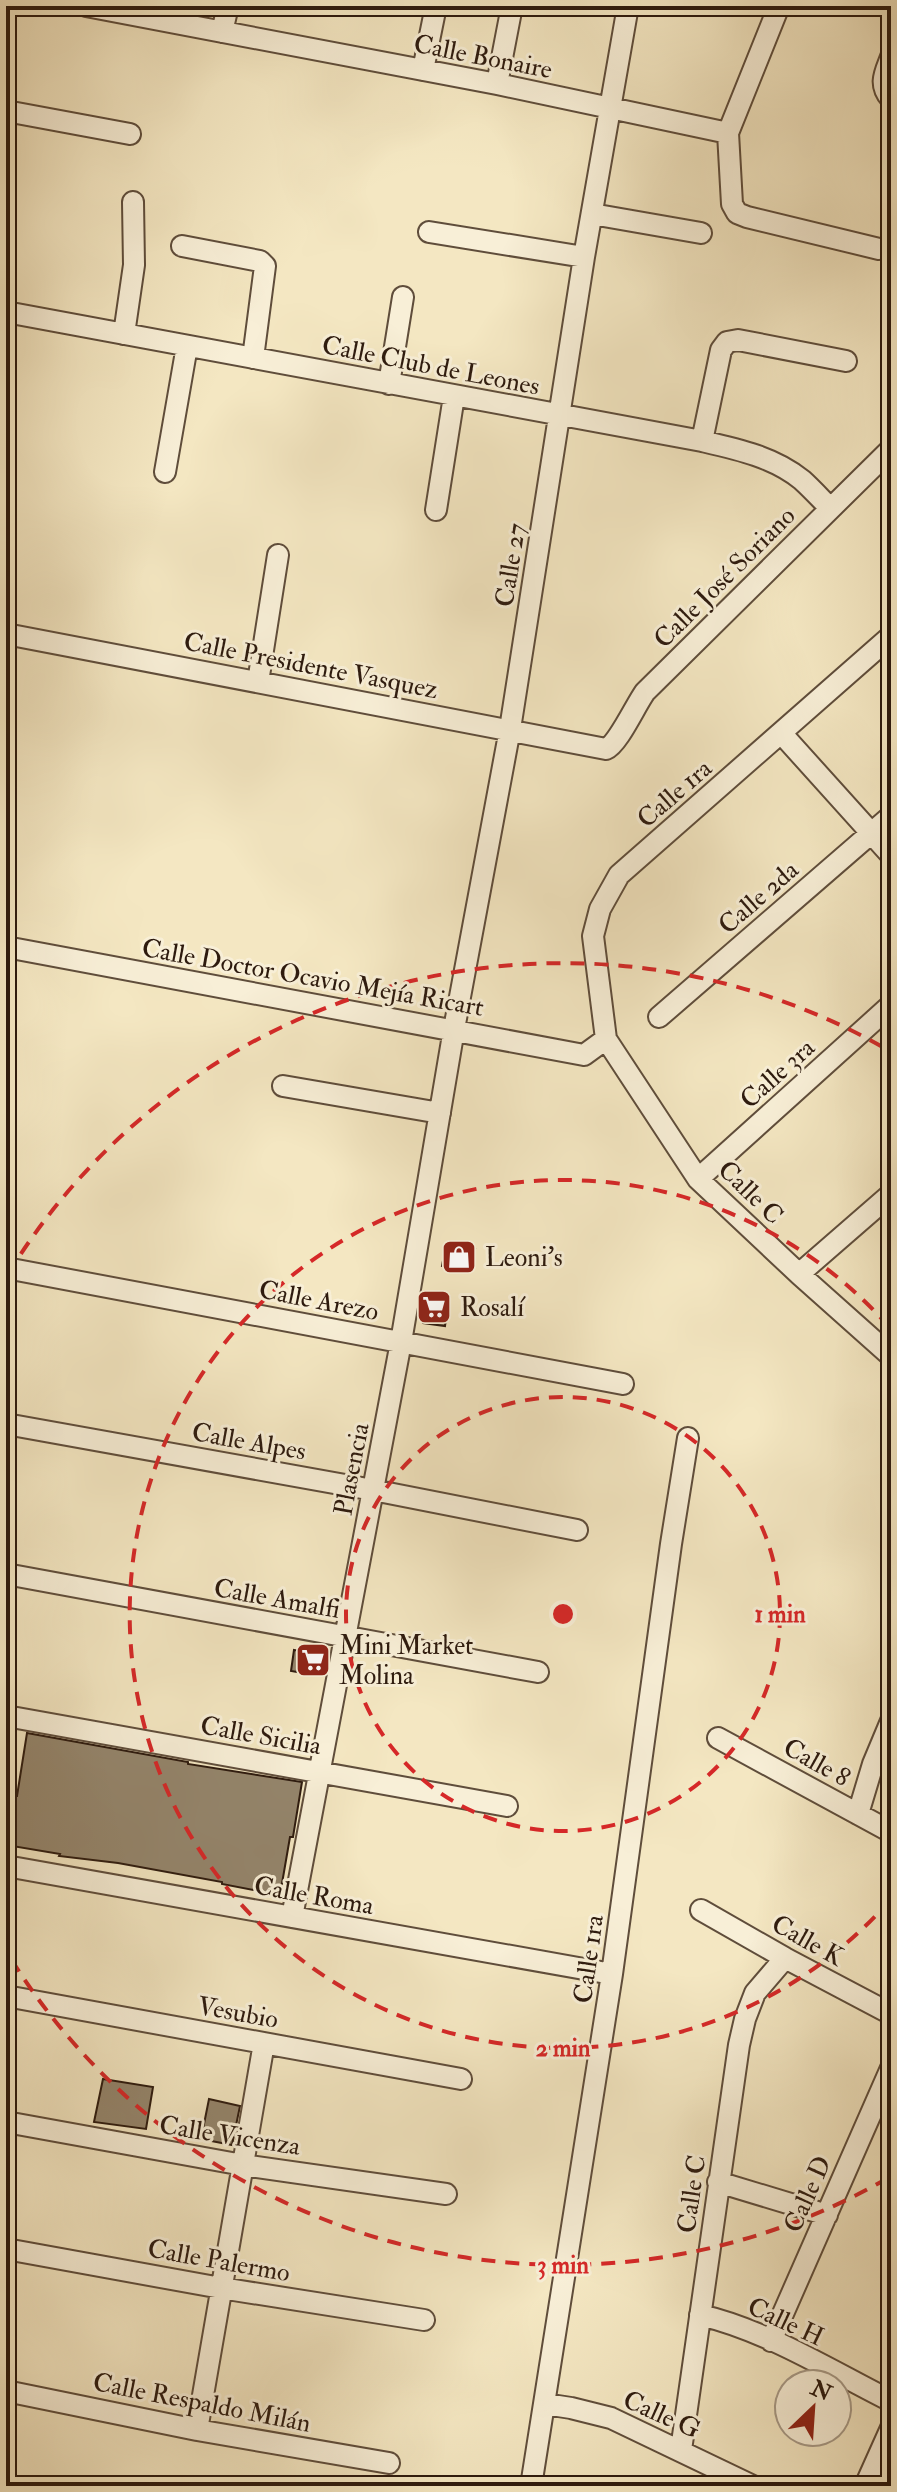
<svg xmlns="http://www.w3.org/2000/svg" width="897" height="2492" viewBox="0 0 897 2492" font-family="'IM FELL Double Pica',serif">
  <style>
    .building { fill: #94856c; stroke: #2d1a0e; stroke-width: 2 }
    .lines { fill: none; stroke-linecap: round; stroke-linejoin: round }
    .minor-casing { stroke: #5f4d3b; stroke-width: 24 }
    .minor { stroke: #f8efd7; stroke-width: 20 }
    .ring { fill: none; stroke: #d62828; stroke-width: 4; stroke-dasharray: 14 10 }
    .labels { text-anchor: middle; stroke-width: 6; stroke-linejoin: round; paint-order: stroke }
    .street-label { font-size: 26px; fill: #2d1a0e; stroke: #f8efd7 }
    .poi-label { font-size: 26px; fill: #2d1a0e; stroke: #f8efd7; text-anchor: start }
    .centre { fill: #d62828; stroke: #f8efd7; stroke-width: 4 }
    .ring-label { font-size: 24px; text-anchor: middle; font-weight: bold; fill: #d62828; stroke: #f8efd7; stroke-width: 6; stroke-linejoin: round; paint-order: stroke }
  </style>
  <rect width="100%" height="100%" fill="#f4e7c2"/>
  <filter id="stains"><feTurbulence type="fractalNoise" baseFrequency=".0025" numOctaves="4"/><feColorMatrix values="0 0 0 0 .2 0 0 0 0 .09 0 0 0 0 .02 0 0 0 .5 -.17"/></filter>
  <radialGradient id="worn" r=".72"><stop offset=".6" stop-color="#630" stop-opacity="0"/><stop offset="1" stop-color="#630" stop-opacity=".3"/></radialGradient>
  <path class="building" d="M446,1244L475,1249L471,1271L442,1266Z
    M422,1294L449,1297L445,1326L423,1323L419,1316Z
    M294,1650L319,1654L315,1675L291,1671Z
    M27,1733L188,1762V1764L302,1782L293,1837H290L280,1895L222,1884V1882L118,1863L59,1856L60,1854L6,1845V1796H17Z
    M103,2079L153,2087L146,2129L94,2122Z
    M209,2099L240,2106L232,2145L201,2139Z"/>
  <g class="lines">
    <g class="minor-casing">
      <path id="minor" d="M86,6L497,84L728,133
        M779,6L728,133L732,204L737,213L747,217L879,249
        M222,32L228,6
        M891,57C885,73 878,84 891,99
        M423,70L436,6
        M497,84L512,6
        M6,111L130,134
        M592,214L701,233
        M429,232L584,257
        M182,246L260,261L265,266L253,358
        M6,312L702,441C737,449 774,457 802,480C812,489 821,499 830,508
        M124,334L134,265L133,202
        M389,384L403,297
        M702,441L721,350L727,342L738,340L846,361
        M165,472L187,346
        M436,510L454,396
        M6,634L606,749C618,744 635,706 645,692L891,449
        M891,636L619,875L600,909L593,936L606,1039L698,1179L799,1274L891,1356
        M258,682L278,555
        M782,734L891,855
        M6,947L584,1055L606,1039
        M659,1017L891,816
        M283,1086L440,1113
        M698,1179L891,1005
        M6,1268L623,1384
        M799,1274L891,1194
        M6,1424L373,1490L577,1530
        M6,1574L538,1672
        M6,1716L507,1806
        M718,1738L891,1832
        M858,1814L873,1764L891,1721
        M6,1866L612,1974
        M701,1910L785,1958L891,2014
        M292,1917L401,1342L454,1029L510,729L584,257L628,6
        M6,1996L461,2079
        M6,2122L243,2165L446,2194
        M718,2182L827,2215
        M6,2249L221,2288L424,2320
        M700,2315C766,2330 831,2371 891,2401
        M771,2341L891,2068
        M6,2391L197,2430L389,2463
        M545,2404L571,2408L611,2418L753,2486
        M197,2430L264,2043
        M681,2450L739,2045L745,2019L755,1993L785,1958
        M531,2486L612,1974L671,1544L688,1438
        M865,2486L891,2428"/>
    </g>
    <use href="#minor" class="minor"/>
  </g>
  <g class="ring">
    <circle cx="563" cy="1614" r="217"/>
    <path d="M891 1899A434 434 0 1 1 891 1329"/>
    <path d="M888 2178A651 651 0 0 1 8 1954M8 1274A651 651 0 0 1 888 1050"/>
  </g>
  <defs>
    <g id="shop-square" transform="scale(1.8)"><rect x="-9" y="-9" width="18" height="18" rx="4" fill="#8f2418" stroke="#f8efd7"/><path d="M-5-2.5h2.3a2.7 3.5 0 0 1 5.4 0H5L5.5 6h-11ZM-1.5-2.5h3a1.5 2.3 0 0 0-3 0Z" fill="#fff"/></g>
    <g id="supermarket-square" transform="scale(1.8)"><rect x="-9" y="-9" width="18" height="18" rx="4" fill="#8f2418" stroke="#f8efd7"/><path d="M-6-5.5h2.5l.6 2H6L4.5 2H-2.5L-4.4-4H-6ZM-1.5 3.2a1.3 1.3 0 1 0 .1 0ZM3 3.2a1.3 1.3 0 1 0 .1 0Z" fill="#fff"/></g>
  </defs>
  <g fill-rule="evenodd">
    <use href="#shop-square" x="459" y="1257"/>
    <use href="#supermarket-square" x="434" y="1307"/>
    <use href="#supermarket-square" x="313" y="1660"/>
  </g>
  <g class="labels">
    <g class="street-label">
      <text transform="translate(483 56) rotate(11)" y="9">Calle Bonaire</text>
      <text transform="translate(431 365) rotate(11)" y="9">Calle Club de Leones</text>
      <text transform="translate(510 565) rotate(-81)" y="9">Calle 27</text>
      <text transform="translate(724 577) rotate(-45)" y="9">Calle José Soriano</text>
      <text transform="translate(311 665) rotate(11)" y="9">Calle Presidente Vasquez</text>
      <text transform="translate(674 793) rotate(-41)" y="9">Calle 1ra</text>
      <text transform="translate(758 897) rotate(-41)" y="9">Calle 2da</text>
      <text transform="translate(313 977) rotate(10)" y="9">Calle Doctor Ocavio Mejía Ricart</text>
      <text transform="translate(777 1073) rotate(-42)" y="9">Calle 3ra</text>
      <text transform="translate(751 1192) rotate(44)" y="9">Calle C</text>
      <text transform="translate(319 1300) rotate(11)" y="9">Calle Arezo</text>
      <text transform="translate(249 1441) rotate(10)" y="9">Calle Alpes</text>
      <text transform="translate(351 1469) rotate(-79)" y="9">Plasencia</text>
      <text transform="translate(277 1598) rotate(10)" y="9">Calle Amalfi</text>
      <text transform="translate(261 1735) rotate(10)" y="9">Calle Sicilia</text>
      <text transform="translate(817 1762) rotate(29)" y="9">Calle 8</text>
      <text transform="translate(314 1895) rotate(10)" y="9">Calle Roma</text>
      <text transform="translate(808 1940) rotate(29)" y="9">Calle K</text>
      <text transform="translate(588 1959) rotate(-82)" y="9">Calle 1ra</text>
      <text transform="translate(238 2012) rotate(10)" y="9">Vesubio</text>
      <text transform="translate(230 2135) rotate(9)" y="9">Calle Vicenza</text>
      <text transform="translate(691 2194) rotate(-82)" y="9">Calle C</text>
      <text transform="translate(807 2194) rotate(-66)" y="9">Calle D</text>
      <text transform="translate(219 2260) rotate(10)" y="9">Calle Palermo</text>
      <text transform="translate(786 2321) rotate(25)" y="9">Calle H</text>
      <text transform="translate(202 2402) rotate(11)" y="9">Calle Respaldo Milán</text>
      <text transform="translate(662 2414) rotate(24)" y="9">Calle G</text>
    </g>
    <g class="poi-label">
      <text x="485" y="1266">Leoni's</text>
      <text x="460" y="1316">Rosalí</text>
      <text x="339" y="1654">Mini Market<tspan x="339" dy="30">Molina</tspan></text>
    </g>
  </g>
  <circle cx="563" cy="1614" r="12" class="centre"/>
  <g class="ring-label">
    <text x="780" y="1622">1 min</text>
    <text x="563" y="2056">2 min</text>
    <text x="563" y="2273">3 min</text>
  </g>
  <rect width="897" height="2492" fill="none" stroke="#f4e7c2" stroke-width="32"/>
  <rect x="8" y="8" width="881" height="2476" fill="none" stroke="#2d1a0e" stroke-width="4"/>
  <rect x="16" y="16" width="865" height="2460" fill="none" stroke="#2d1a0e" stroke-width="2"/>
  <g transform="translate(813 2408) rotate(25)"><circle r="38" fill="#f8efd7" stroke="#a79a87" stroke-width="2"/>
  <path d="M0-6L14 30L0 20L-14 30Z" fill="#8f2418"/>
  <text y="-12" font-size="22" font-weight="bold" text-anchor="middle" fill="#2d1a0e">N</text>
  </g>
  <rect width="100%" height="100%" filter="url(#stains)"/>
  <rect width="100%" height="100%" fill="url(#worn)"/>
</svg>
